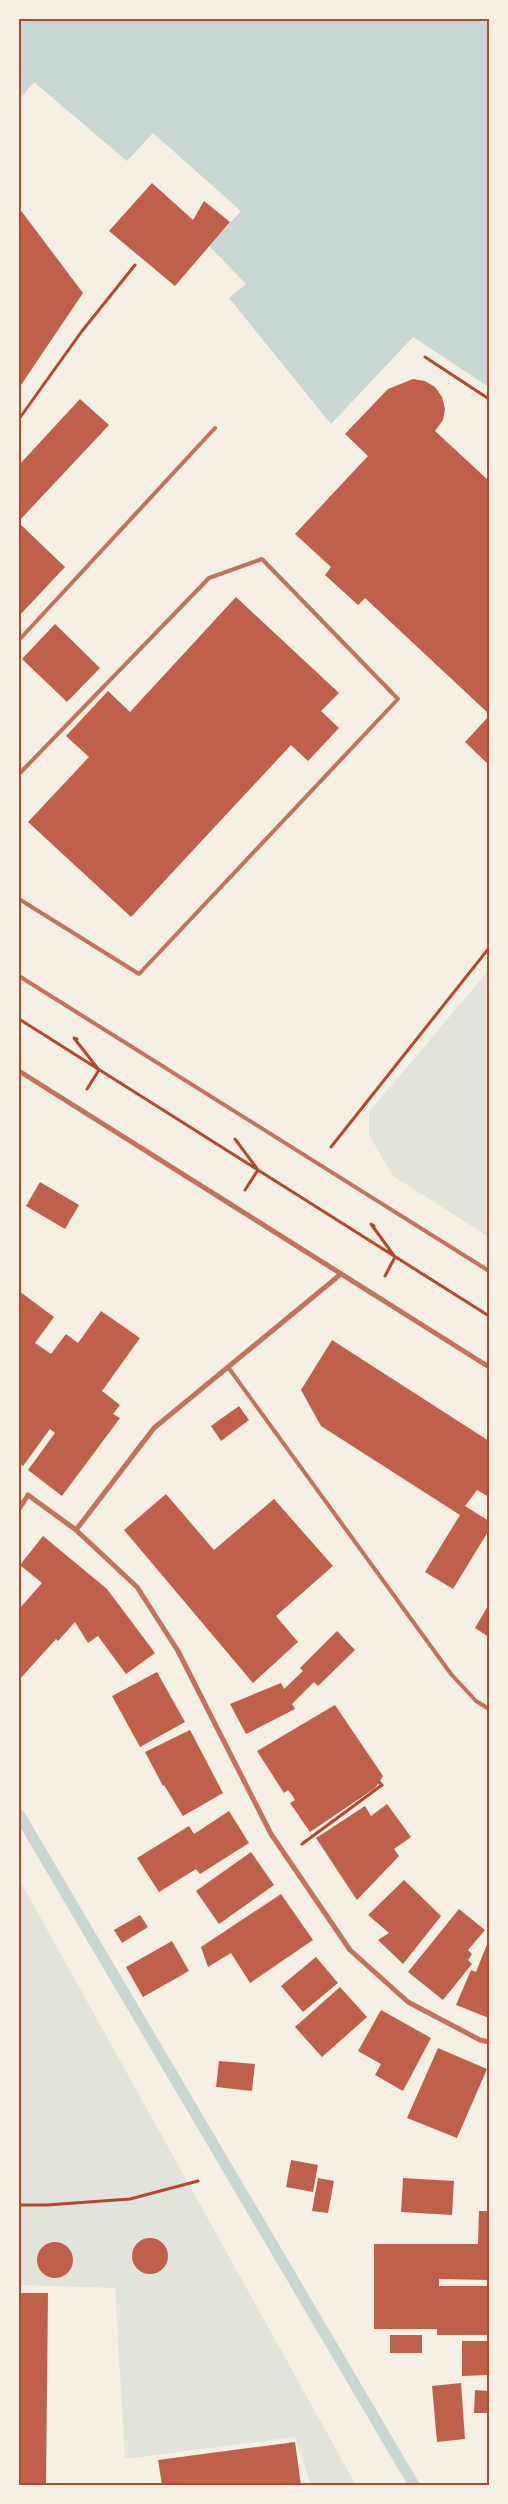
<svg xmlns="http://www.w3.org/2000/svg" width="508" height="2504" viewBox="0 0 508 2504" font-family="Jost,sans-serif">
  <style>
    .green { fill: #e2e4dc }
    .water { fill: #c9d6d2 }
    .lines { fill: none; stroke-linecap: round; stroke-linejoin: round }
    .stream { stroke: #c9d6d2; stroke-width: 11 }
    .building { fill: #bf614a }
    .path { stroke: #b5482f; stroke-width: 3 }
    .service { stroke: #c5725c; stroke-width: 4 }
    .minor { stroke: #c5725c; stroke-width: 5 }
    .neatline { fill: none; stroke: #b5482f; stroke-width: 2 }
  </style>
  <rect width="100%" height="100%" fill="#f6efe4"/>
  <path class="green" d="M489,970V1237L393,1176L369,1135V1112Z
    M19,1879L356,2485H311L295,2437L125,2459L115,2288L19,2285Z"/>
  <path class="water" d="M19,19H489V387L413,337L331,424L229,298L246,284L209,246L241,211L153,133L127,161L34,82L19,100Z"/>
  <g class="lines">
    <path class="stream" d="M19,1814L414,2485"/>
  </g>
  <path class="building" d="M152,183L193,220L204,201L230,222L175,286L109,231Z
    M19,208L83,293L19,388Z
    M413,379L425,381L435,387L442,397L445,409L443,420L435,431L489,481V714L365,598L358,605L325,575L331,567L295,534L368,456L345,434L388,389Z
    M80,399L109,425L19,521V465Z
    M19,523L65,567L19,616Z
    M236,597L339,693L321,711L339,728L308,761L291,745L131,917L28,822L89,757L66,736L108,691L130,712Z
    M55,624L100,668L67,702L22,659Z
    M489,716V765L465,742Z
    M40,1182L79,1205L65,1229L26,1206Z
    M19,1291L54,1317L35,1343L51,1354L66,1334L78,1343L101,1311L140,1338L102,1391L120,1405L113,1414L120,1418L62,1496L28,1470L55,1433L50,1429L23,1466L19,1463Z
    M332,1340L489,1441V1497L477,1490L465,1506L489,1521V1530L453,1589L425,1572L460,1515L321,1426L301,1390Z
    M239,1406L249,1420L221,1441L211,1426Z
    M166,1494L214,1550L274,1499L333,1566L276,1616L298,1642L253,1683L124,1530Z
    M43,1536L107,1589L155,1653L126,1674L98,1636L88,1643L75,1622L58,1641L56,1639L19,1680V1607L20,1608L42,1583L20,1565Z
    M489,1604V1637L475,1628Z
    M337,1631L355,1650L318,1686L314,1682L292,1704L295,1709L246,1734L230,1704L281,1683L284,1689L303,1671L300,1668Z
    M157,1672L185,1722L140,1747L112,1696Z
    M335,1705L383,1776L375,1788L310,1832L290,1803L295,1800L292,1795L288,1790L284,1793L257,1751Z
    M190,1730L223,1793L183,1816L164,1785L163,1786L145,1752Z
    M387,1804L411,1837L394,1849L399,1856L357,1900L316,1838L365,1806L371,1816Z
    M229,1811L249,1843L200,1874L196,1869L159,1892L137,1858L189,1826L194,1834Z
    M251,1852L274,1885L219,1924L196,1891Z
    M404,1880L441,1916L403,1964L378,1940L389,1933L368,1915Z
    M281,1894L313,1940L250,1983L231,1953L208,1967L201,1947Z
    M459,1909L485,1930L468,1950L472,1954L468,1960L472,1964L443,2000L408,1972Z
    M140,1915L148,1927L122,1943L114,1930Z
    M489,1939V2018L456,2005L471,1970L476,1972Z
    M172,1941L189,1971L143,1997L126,1967Z
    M316,1957L338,1983L303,2012L281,1986Z
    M340,1987L367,2017L322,2057L295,2027Z
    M381,2010L431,2038L403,2091L375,2075L381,2064L358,2051Z
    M438,2048L487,2069L457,2138L407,2118Z
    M219,2061L255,2064L252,2091L216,2087Z
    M291,2160L318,2165L313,2192L286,2187Z
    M318,2178L334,2181L328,2213L312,2211Z
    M403,2178L454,2181L452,2215L401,2212Z
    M479,2211H489V2280L439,2279V2286H489V2335H437V2329H374V2244H478Z
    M132 2256a18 18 0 1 1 36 0a18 18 0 1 1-36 0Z
    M37 2260a18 18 0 1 1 36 0a18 18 0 1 1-36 0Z
    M19,2293H48L46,2485H19Z
    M390,2335H422V2353H390Z
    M462,2341H487L489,2375L462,2376Z
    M461,2383L465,2439L437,2442L432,2386Z
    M475,2390L489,2391V2413H474Z
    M295,2442L301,2485H162L158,2460Z"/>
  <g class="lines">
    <path class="path" d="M425,357L489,399
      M19,419L82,331L135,265
      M19,1019L489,1316
      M77,1039L74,1038L99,1070L87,1089
      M235,1139L258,1170L245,1190
      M331,1147L489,948
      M374,1226L371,1224L395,1257L385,1276
      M302,1844L382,1785L379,1782
      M19,2205H47L130,2199L198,2181"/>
    <path class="service" d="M19,640L215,428
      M19,774L209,578L262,559L398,699L139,974L19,899
      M19,976L489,1271
      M228,1367L451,1674L476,1701L489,1709"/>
    <path class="minor" d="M19,1071L489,1367
      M19,1509L28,1495L76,1530L137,1587L178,1651L271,1834L350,1950L408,2002L480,2040L489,2042
      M76,1530L154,1428L341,1274"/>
  </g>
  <rect width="508" height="2504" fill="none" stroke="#f6efe4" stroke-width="40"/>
  <rect x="20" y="20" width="468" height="2464" class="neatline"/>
</svg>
